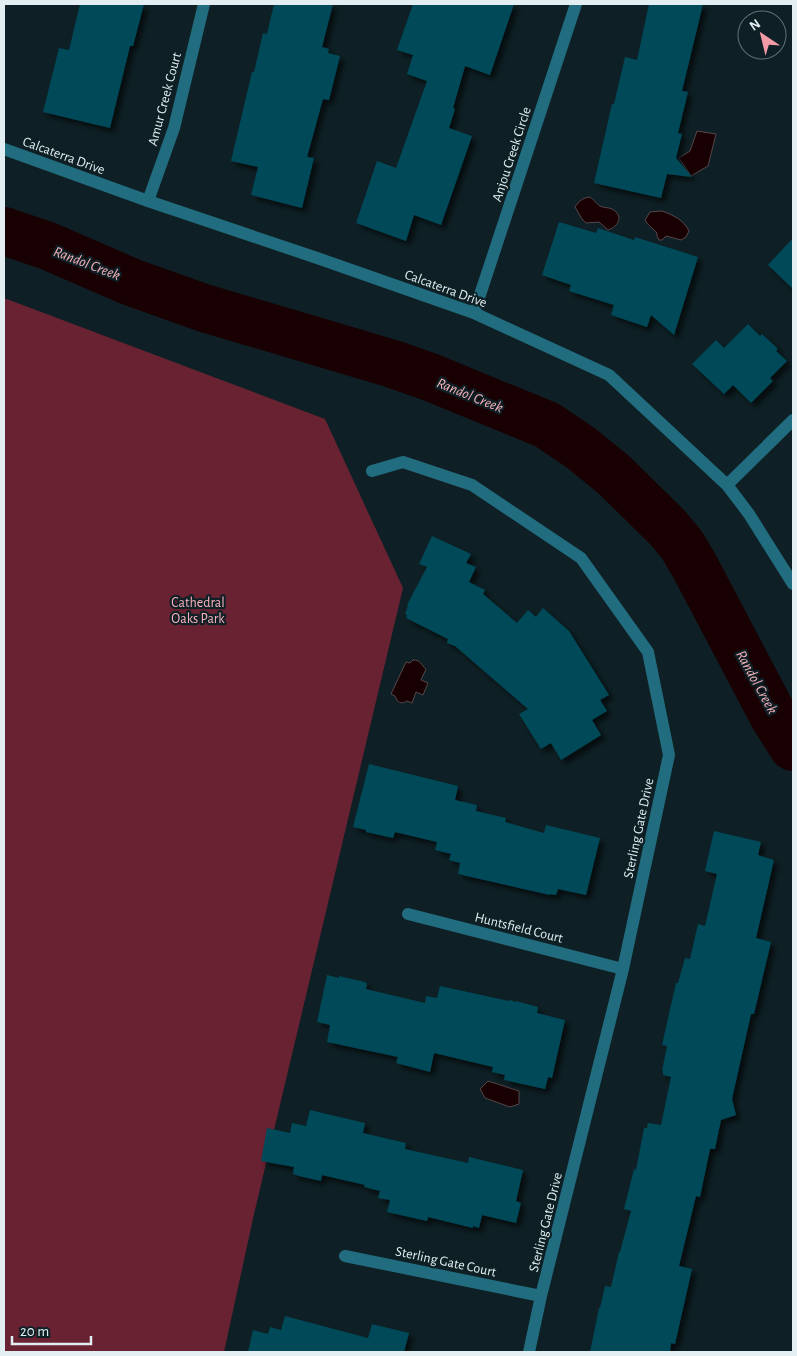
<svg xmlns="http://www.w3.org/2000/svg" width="797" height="1356" viewBox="0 0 797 1356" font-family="'Alegreya Sans',sans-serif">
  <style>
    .green { fill: #692232 }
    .water { fill: #190003; stroke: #55474a }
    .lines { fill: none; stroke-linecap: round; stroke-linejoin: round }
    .river { stroke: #190003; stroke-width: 48 }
    .building { fill: #024958; filter: url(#shadow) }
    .minor { stroke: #216c7e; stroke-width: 12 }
    .labels { text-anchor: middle; stroke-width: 4.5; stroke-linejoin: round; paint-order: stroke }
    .street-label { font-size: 14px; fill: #e2eef1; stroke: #0e2025 }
    .park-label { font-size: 14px; fill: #fab2bc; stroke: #0e2025 }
    .water-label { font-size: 15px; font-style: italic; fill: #f7b0b9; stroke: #0e2025 }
  </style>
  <defs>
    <filter id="shadow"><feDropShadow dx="4.5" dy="4.5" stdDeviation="2.5" flood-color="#0009"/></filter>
  </defs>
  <rect width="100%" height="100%" fill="#0e2025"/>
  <path class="green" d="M4,298L325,419L403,588L254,1214L224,1352H4Z"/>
  <path class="water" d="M697,131L716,134L708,166L691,176L679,158L690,151Z
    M590,197C594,200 596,203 600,206C603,208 608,207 612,209C624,216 619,226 608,230L599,222L586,223L582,219L575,207C579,201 582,198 590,197Z
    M662,211C673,215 684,220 689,231L686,237L681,240L666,236L662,240H659L657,236V233C653,228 648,226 645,220L650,212Z
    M413,660C421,660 421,665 426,669L421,680L428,683L423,695L416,692L412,703L407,701C401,705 397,702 395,696L391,694L406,662L410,663Z
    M488,1081L519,1091V1104L510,1107L485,1098L480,1089Z"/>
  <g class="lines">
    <path class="river" d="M4,231L48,246L131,282L204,308L393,364L430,377L547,425L581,448L613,474L667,527L682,545L695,567L774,717L793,747"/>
  </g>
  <path class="building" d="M80,4H144L133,46H130L110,128L43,112L59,48L69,50Z
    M274,4H333L322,47L329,49L328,53L340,56L329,100L323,99L307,157L314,158L302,208L251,195L258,167L231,161L252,72H254L263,33L267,34Z
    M413,4H514L490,75L465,66L453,108L455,109L449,128L472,136L441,225L414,215L406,241L356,223L377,161L396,168L427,81L407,74L413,55L397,50Z
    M649,4H703L682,91L688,92L678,133L682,134L676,158L692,177L667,174L661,198L594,183L612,104H614L625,57L637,60Z
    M559,222L596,233L598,228L634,240L635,237L698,257L674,335L651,315L647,327L611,315L614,305L569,291L571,285L542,275Z
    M793,238V289L768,265Z
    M748,324L760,336L762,334L778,349L776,351L787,361L770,378L773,381L751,403L733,385L724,394L692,364L716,340L724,348Z
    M432,536L471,554L466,563L476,567L469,582L485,590L483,594L517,623L528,610L536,617L543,608L569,631L609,695L600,700L607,711L592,720L601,735L561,760L551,743L541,749L519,714L528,709L455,646L447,643L448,639L406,618L407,615L405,614L408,606L407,605L427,567L419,564Z
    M369,764L458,786L455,800L477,805L476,811L506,818L505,822L544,833L546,825L600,838L586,895L558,889L556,895L550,894V895L458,874L460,863L449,860L451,854L435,850L437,842L395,832L393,838L366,832V830L353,827Z
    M714,831L761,842L758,855L774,860L756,938L771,942L754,1014H751L732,1099L736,1115L721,1120L715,1149H710L700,1197L696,1196L679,1266L692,1269L675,1344L671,1343L670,1352H590L599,1308H600L605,1286L611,1287L619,1252H620L631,1211L624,1209L634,1169L636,1170L644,1128H647L648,1123L661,1125L671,1077L663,1075V1071H662L667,1046L662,1045L676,983H678L685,958L690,959L698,924L705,926L717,874L705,871Z
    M327,975L339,978V976L361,981L367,983L366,989L425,1003L426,996L437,998L440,986L509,1001L510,1000L516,1002V1001L538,1007L537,1013L565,1020L552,1078L548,1077L545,1089L504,1080L505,1075L492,1072L493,1067L434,1053L430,1072L396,1063L398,1057L327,1042L330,1025L317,1022Z
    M310,1110L365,1123L363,1133L406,1143L405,1149L468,1163L469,1157L523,1170L516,1201L521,1203L516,1223L482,1215L479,1228L473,1226V1228L428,1217L427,1221L387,1212L390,1200L378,1198L380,1191L364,1187L365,1185L322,1175L321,1181L299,1176L293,1174L294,1167L261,1161L267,1128L290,1133L292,1123L306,1126Z
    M285,1316L368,1338L372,1324L409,1333L404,1352H248L253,1330L268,1334L270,1327L281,1330Z"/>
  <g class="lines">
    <path class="minor" d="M4,149L148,201L320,259L474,313L609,375L727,485L749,514L793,584
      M148,201L174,128L204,4
      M474,313L576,4
      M372,471L403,462L472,485L581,558L648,652L669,755L623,969L541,1296L529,1352
      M727,485L793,420
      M408,914L623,969
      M345,1256L541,1296"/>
  </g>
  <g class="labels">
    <g class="street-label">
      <text transform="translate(164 99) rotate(-75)" y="5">Amur Creek Court</text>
      <text transform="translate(511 154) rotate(-72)" y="5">Anjou Creek Circle</text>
      <text transform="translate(64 155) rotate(20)" y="5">Calcaterra Drive</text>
      <text transform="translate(446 288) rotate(20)" y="5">Calcaterra Drive</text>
      <text transform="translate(638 828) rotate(-78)" y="5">Sterling Gate Drive</text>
      <text transform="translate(519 927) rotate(14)" y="5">Huntsfield Court</text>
      <text transform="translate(545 1222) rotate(-76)" y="5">Sterling Gate Drive</text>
      <text transform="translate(446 1261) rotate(12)" y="5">Sterling Gate Court</text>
    </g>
    <g class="park-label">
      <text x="198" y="607">Cathedral<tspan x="198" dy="16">Oaks Park</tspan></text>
    </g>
    <g class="water-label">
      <text transform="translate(87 263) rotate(21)" y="5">Randol Creek</text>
      <text transform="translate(470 395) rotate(22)" y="5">Randol Creek</text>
      <text transform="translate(757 682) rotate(61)" y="5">Randol Creek</text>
    </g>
  </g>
  <rect width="797" height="1356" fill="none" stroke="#e2eef1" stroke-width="10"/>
  <g transform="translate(762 35) rotate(325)"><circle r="24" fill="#0e2025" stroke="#637277"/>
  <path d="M0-4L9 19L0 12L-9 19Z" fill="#f39aa7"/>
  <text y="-8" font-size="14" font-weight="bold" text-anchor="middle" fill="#e2eef1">N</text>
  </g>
  <path d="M12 1336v8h79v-8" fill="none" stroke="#e2eef1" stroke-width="2.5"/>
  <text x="20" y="1336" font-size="15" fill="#e2eef1" stroke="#0e2025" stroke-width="4" paint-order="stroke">20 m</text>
</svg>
